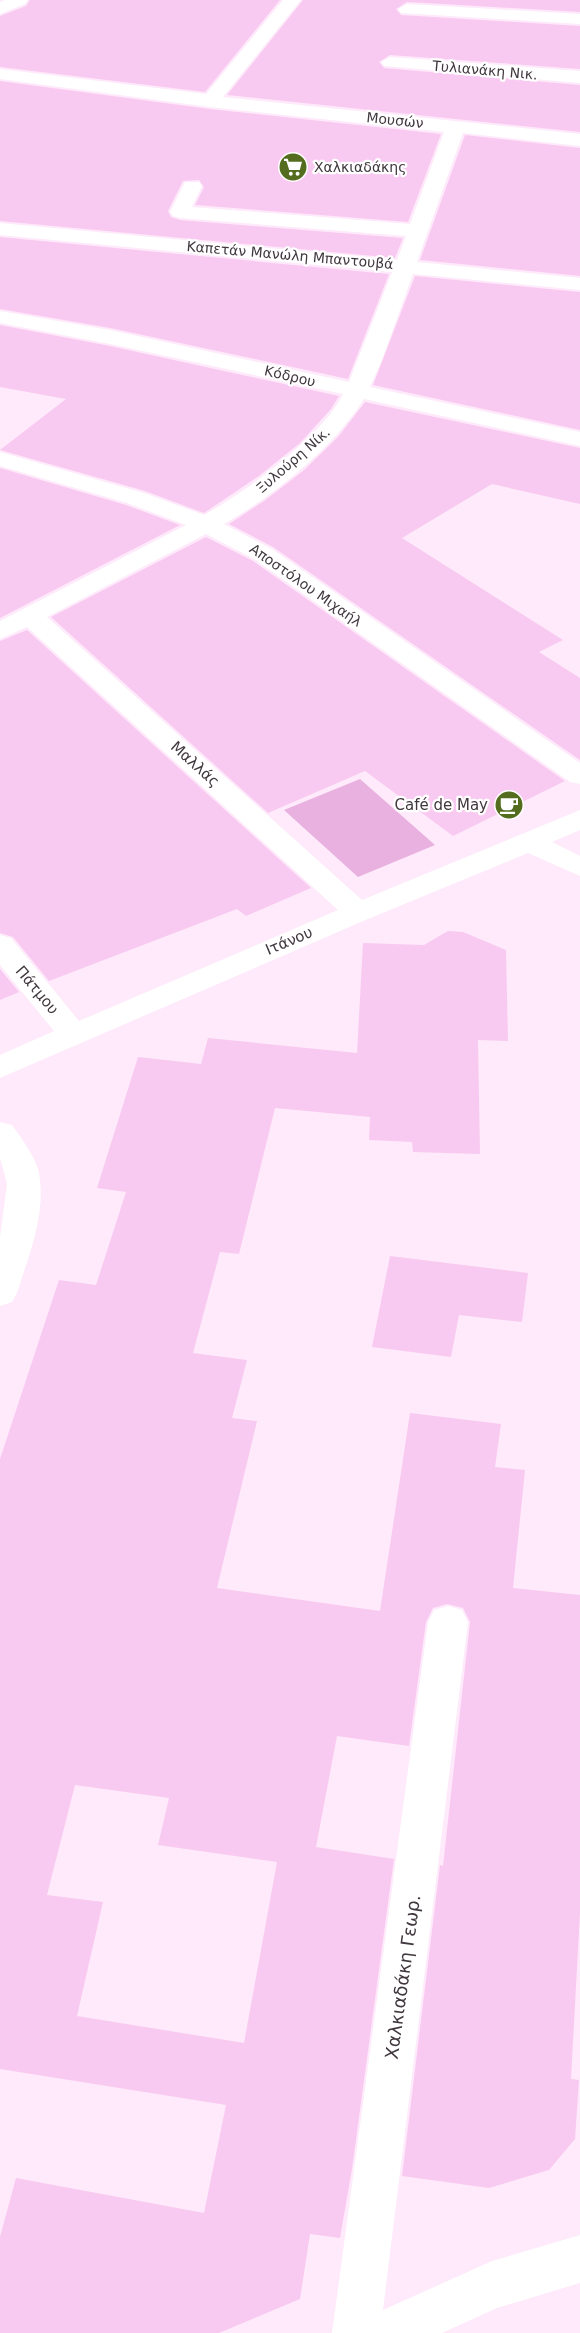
<svg xmlns="http://www.w3.org/2000/svg" width="580" height="2333" viewBox="0 0 580 2333" font-family="'DejaVu Sans',sans-serif">
  <style>
    .green { fill: #e9b1e0 }
    .building { fill: #f9caf1; fill-rule: evenodd }
    .lines { fill: none; stroke-linecap: round; stroke-linejoin: round }
    .minor { fill: #fff; fill-rule: evenodd }
    .labels { text-anchor: middle; stroke-width: 4.5; stroke-linejoin: round; paint-order: stroke }
    .far-street-label { font-size: 14px; fill: #40383e; stroke: #fff }
    .far-poi-label { font-size: 14px; fill: #40383e; stroke: #fff; text-anchor: start }
    .street-label { font-size: 15px; fill: #40383e; stroke: #fff }
    .poi-label { font-size: 15px; fill: #40383e; stroke: #fff; text-anchor: end }
    .near-street-label { font-size: 18px; fill: #40383e; stroke: #fff }
  </style>
  <rect width="100%" height="100%" fill="#feeafa"/>
  <path class="green" d="M360,779L435,845L358,877L284,810Z"/>
  <path class="building" d="M30,0H280L205,92L0,67V16L26,6Z
    M303,0H580V12L407,2L396,9L401,15L580,26V69L390,55L379,62L384,68L580,85V132L227,95Z
    M0,81L210,109L441,134L408,222L195,205L204,187L199,180L183,181L168,211L171,217L180,220L403,238L395,258L0,221Z
    M465,135L580,148V276L420,260Z
    M0,237L389,274L348,379L110,328L0,309Z
    M415,276L580,292V430L373,385Z
    M0,325L110,346L339,396L331,409L300,443L259,476L204,513L145,491L0,450L66,399L0,387Z
    M365,402L580,448V504L492,484L402,538L563,640L539,652L580,678V760L273,547L229,524L264,501L303,471L338,437Z
    M0,468L126,505L180,525L0,618Z
    M206,537L253,561L565,781L453,836L365,771L268,813L51,617Z
    M27,630L311,888L246,916L237,909L49,981L13,937L0,933V641Z
    M448,931L463,932L506,950L508,1041L478,1040L480,1154L413,1152L412,1142L369,1140L370,1117L275,1108L239,1254L220,1252L193,1353L247,1360L232,1418L257,1421L217,1588L380,1611L410,1413L501,1424L495,1467L525,1470L513,1588L580,1595V1912L571,2079L579,2080L575,2139L549,2170L489,2188L402,2176L440,1865L443,1866L470,1622L463,1608L447,1604L433,1608L426,1622L409,1746L337,1736L316,1847L394,1859L352,2169L340,2238L310,2234L300,2299L219,2333H0V2237L16,2178L204,2213L226,2105L0,2069V1459L59,1280L96,1285L126,1192L97,1188L138,1057L201,1064L208,1038L357,1053L363,943L424,945ZM75,1785L169,1798L158,1845L277,1862L244,2043L77,2016L103,1902L47,1895Z
    M0,969L19,992L0,1000Z
    M390,1256L528,1273L522,1322L459,1315L451,1357L372,1347Z"/>
  <g class="lines">
    <path class="minor" d="M5,0H28L25,4L0,14V2Z
      M283,0H301L223,97L580,134V146L463,133L417,262L580,278V290L413,274L382,360L370,387L580,432V446L364,399C333,448 275,495 224,524L272,549L580,763V784L570,782L254,559L206,534L47,617L362,900L580,810V830L552,842L580,856V876L528,853L368,919L0,1078V1055L54,1031L0,965V935L11,938L79,1021L338,910L27,627L0,639V621L186,525L127,503L0,466V452L144,493L204,515C245,492 323,436 343,394L110,344L0,323V311L110,330L349,382L392,272L0,235V223L397,260L406,236L180,218L173,216L170,212L185,182H199L202,186L192,207L410,224L444,132L210,107L0,79V69L206,94Z
      M407,4L580,14V24L401,13L398,9Z
      M390,57L580,71V83L384,66L381,62Z
      M0,1122L12,1125C21,1138 33,1153 38,1169C48,1210 29,1255 17,1293L12,1302L0,1306V1237L7,1184L0,1158Z
      M448,1606L462,1610L468,1622L383,2310L492,2261L580,2235V2283L497,2308L442,2333H332L428,1622L434,1610Z"/>
  </g>
  <defs>
    <g id="supermarket-disc" transform="scale(1.5)"><circle r="9.5" fill="#536c1e" stroke="#fff"/><path d="M-6-5.5h2.5l.6 2H6L4.5 2H-2.5L-4.4-4H-6ZM-1.5 3.2a1.3 1.3 0 1 0 .1 0ZM3 3.2a1.3 1.3 0 1 0 .1 0Z" fill="#fff"/></g>
    <g id="cafe-disc" transform="scale(1.5)"><circle r="9.5" fill="#536c1e" stroke="#fff"/><path d="M-5.5-4.5H6V0H3Q3 3.5 0 3.5H-2.5Q-5.5 3.5-5.5 0ZM3-3.2v2h1.7v-2ZM-6 4.5H4V6H-6Z" fill="#fff"/></g>
  </defs>
  <g fill-rule="evenodd">
    <use href="#supermarket-disc" x="293" y="167"/>
    <use href="#cafe-disc" x="509" y="805"/>
  </g>
  <g class="labels">
    <g class="far-street-label">
      <text transform="translate(485 70) rotate(5)" y="5">Τυλιανάκη Νικ.</text>
      <text transform="translate(395 120) rotate(6)" y="5">Μουσών</text>
      <text transform="translate(290 255) rotate(5)" y="5">Καπετάν Μανώλη Μπαντουβά</text>
      <text transform="translate(290 376) rotate(13)" y="5">Κόδρου</text>
      <text transform="translate(293 460) rotate(-41)" y="5">Ξυλούρη Νίκ.</text>
      <text transform="translate(306 585) rotate(35)" y="5">Αποστόλου Μιχαήλ</text>
    </g>
    <g class="far-poi-label">
      <text x="314" y="172">Χαλκιαδάκης</text>
    </g>
    <g class="street-label">
      <text transform="translate(195 764) rotate(42)" y="5">Μαλλάς</text>
      <text transform="translate(289 941) rotate(-23)" y="5">Ιτάνου</text>
      <text transform="translate(37 990) rotate(50)" y="5">Πάτμου</text>
    </g>
    <g class="poi-label">
      <text x="488" y="810">Café de May</text>
    </g>
    <g class="near-street-label">
      <text transform="translate(403 1977) rotate(-82)" y="6">Χαλκιαδάκη Γεωρ.</text>
    </g>
  </g>
</svg>
